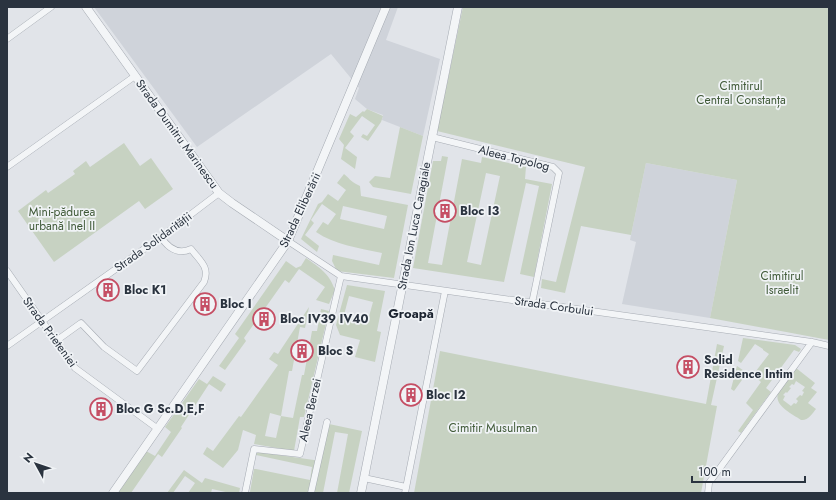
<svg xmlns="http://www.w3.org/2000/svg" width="836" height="500" viewBox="0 0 836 500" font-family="Jost,sans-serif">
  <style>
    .built { fill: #cfd3da }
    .green { fill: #c7d2c2; fill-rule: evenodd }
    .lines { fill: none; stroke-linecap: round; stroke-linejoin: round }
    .minor-casing { stroke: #a6abb3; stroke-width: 7 }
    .tertiary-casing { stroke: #a6abb3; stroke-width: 9 }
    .minor { stroke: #f3f5f7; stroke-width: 6 }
    .tertiary { stroke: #f3f5f7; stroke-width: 8 }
    .labels { text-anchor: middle; stroke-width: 3.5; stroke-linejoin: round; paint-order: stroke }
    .park-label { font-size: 12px; fill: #405a38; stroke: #f0f3f6 }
    .street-label { font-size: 12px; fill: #2a333f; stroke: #f0f3f6 }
    .poi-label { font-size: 12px; font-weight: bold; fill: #2a333f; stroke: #f0f3f6; text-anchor: start }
    .neighbourhood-label { font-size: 13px; font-weight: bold; fill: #1c2430; stroke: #f0f3f6 }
  </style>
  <rect width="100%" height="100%" fill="#e1e4e9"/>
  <path class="built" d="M94,7H398L386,40L440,59L423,136L382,120L383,115L367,109L355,99L359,88L331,54L197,147Z
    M646,163L737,180L710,318L622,304L636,242L630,240Z"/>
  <path class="green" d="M463,7H829V340L710,318L737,180L646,163L631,235L581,226L565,293L541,288L542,279L556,282L585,167L437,131Z
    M367,109L383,116L381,122L368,141L361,137L363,134L367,136L375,125L362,116L350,132L354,136L345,148L357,157L355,169L341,159L344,145L339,139L350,114L356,117L363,111L364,112Z
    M400,127L423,136L411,194L373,187L369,182L375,176L390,178Z
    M124,143L140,166L151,158L173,189L145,209L139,201L54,262L18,211L46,190L48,193L75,174L73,171L86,161L90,167Z
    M442,156L448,157L428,263L442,265L462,159L481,163L482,157L526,167L525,179L552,184L534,277L520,274L539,186L526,183L504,282L413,268L433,161H441ZM486,173L500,176L481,265L467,262Z
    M344,174C351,180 351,182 360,186L361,196L408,205L394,278L337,271L332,261L333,255L379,265L382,253C359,248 335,245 316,232L323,222L328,225L336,214L322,204L311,220L314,223L305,235L319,246L317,252L301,239L318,204L322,202L328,194L338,201L346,190L337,183ZM343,206L387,216L384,229L340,219Z
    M306,258C320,268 329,273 335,290L329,304L316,300L325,287L299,269L289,283L285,280L244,338L246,341L225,370L219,366L239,338L235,334L286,261L296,268L301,266Z
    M347,285L385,291L377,331L381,332L375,362L355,357L360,340L340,335L336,325ZM349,296L373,302L368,320L344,315Z
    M309,307L305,328L300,327L292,371H289L281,416L293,418L302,375H304L312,331H317L321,309L329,311L304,417H300L294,451L254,444L256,435L243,430L238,450L223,468L203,454L207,447L213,451L239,416L241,417L278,365L269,359L274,352L278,354ZM270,413L281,416L276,438L265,436Z
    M743,338L795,345L801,349L799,352L794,350L766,388L771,392L741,433L738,431L753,410L746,403L761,382L753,375L769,354L763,350V349L755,344L741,363L738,361Z
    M717,344L724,346L711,405L717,406L701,493H414L440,351L706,404Z
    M737,366L747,373L734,391L731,389Z
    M796,368L815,383L811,388L817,392L808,403L816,409C812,414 808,421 801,420C791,413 774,406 778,393ZM796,381L805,387L802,391L804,392L802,396L800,395L796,399L798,401L796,404L794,403L791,406L783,400L785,396L783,395L786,392L787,393L791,388L789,387L792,384L794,385Z
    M213,376L226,384L221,392L209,384L181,427L182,428L162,457L158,454L131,493H117L146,451L155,456L171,432L165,427L199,379L207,384Z
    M329,424L362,431L349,493H337L348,434L335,432L323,493L250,492L254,469H256L310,480L312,467L256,455L257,452L321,461Z
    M184,470L202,483L205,478L240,488L239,493H230L212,489L211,493H188L195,483L185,476L173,493H167Z"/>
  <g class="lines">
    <g class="minor-casing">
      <path id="minor" d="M7,39L51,7
        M432,137L553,167L559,173L532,303
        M7,167L135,76
        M288,241L341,276L812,342L829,346
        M7,271L75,368L158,429
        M56,341L81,323L104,347L137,371L204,282C210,267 200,261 191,249C178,255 168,248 161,237
        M7,346L161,237L219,193
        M364,478L406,487
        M245,493L254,449L300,454L341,276
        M311,493L327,422
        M405,493L445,291
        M708,493L709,483L812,342"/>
    </g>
    <g class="tertiary-casing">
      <path id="tertiary" d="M86,7L219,193L232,203L288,241
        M113,493L288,241L386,7
        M361,493L458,7"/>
    </g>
    <use href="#minor" class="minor"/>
    <use href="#tertiary" class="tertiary"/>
  </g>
  <defs>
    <g id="building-ring" transform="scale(1.15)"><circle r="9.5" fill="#f0f3f6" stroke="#c54e64" stroke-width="1.5"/><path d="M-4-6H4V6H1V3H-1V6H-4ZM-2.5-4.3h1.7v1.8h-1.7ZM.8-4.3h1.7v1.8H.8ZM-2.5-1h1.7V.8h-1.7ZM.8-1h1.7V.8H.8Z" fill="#c54e64"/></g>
  </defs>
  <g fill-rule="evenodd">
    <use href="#building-ring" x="445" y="211"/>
    <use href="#building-ring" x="108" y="290"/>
    <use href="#building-ring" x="205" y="304"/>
    <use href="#building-ring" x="264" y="319"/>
    <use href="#building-ring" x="302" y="351"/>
    <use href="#building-ring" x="688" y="367"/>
    <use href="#building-ring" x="411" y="395"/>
    <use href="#building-ring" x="101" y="409"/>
  </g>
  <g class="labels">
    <g class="park-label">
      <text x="741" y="90">Cimitirul<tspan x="741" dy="14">Central Constanța</tspan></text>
      <text x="62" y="216">Mini-pădurea<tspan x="62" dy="14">urbană Inel II</tspan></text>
      <text x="782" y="280">Cimitirul<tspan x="782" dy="14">Israelit</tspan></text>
      <text x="493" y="432">Cimitir Musulman</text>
    </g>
    <g class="street-label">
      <text transform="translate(177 134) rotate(54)" y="4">Strada Dumitru Marinescu</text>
      <text transform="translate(514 158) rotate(14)" y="4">Aleea Topolog</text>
      <text transform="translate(300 210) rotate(-65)" y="4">Strada Eliberării</text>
      <text transform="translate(414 226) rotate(-79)" y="4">Strada Ion Luca Caragiale</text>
      <text transform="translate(153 242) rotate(-36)" y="4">Strada Solidarității</text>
      <text transform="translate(554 306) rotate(8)" y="4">Strada Corbului</text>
      <text transform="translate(50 332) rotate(54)" y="4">Strada Prieteniei</text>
      <text transform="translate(310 410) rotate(-77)" y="4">Aleea Berzei</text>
    </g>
    <g class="poi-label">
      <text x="460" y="215">Bloc I3</text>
      <text x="124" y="294">Bloc K1</text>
      <text x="220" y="308">Bloc I</text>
      <text x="280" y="323">Bloc IV39 IV40</text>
      <text x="318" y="355">Bloc S</text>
      <text x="704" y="364">Solid<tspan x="704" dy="14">Residence Intim</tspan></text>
      <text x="426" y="399">Bloc I2</text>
      <text x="116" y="413">Bloc G Sc.D,E,F</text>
    </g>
    <g class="neighbourhood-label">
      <text x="411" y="318">Groapă</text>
    </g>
  </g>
  <rect width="836" height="500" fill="none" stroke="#2a333f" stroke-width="16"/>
  <g transform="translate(36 464) rotate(310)" stroke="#f0f3f6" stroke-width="3" paint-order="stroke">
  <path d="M0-3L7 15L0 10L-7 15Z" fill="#2a333f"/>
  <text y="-6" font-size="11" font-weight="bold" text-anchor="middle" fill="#2a333f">N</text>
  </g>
  <path d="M692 476v6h113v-6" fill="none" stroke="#2a333f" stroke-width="2"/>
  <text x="698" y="476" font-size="12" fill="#2a333f" stroke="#f0f3f6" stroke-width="3" paint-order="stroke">100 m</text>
</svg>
